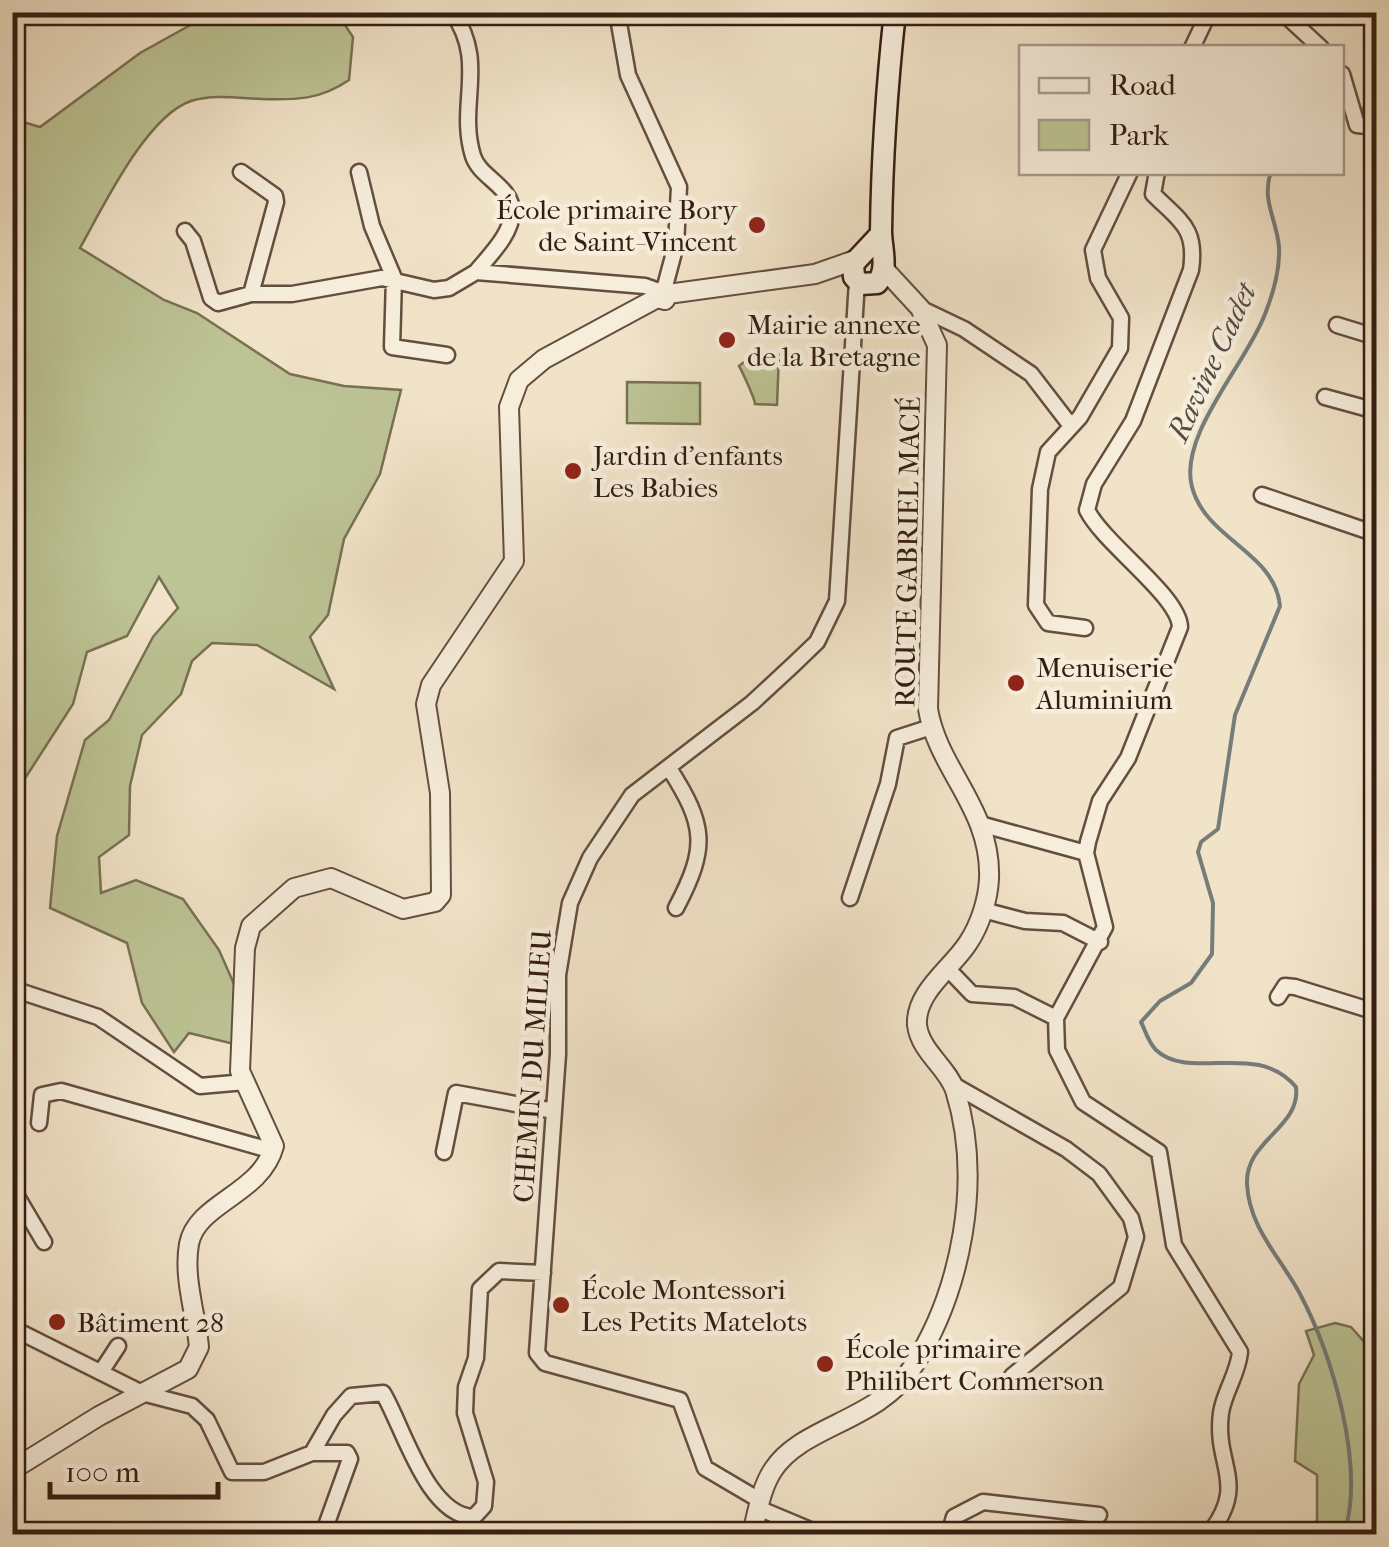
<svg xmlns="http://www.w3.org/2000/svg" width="1389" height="1547" viewBox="0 0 1389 1547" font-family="'IM FELL French Canon',serif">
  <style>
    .green { fill: #bcc394; stroke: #797053; stroke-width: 2.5 }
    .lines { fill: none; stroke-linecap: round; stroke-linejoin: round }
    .stream { stroke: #757c7a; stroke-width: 4 }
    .minor-casing { stroke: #654e40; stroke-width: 19 }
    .tertiary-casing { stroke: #654e40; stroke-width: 22 }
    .secondary-casing { stroke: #361d12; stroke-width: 25 }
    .minor { stroke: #f6eddb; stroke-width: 14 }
    .tertiary { stroke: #f6eddb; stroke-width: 18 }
    .secondary { stroke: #f6eddb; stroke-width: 20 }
    .poi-dot { fill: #8f2418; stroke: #f6eddb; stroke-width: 4 }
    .labels { text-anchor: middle; stroke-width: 9; stroke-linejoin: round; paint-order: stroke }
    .poi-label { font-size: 28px; fill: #361d12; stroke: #f6eddb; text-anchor: start }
    .street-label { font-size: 28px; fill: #361d12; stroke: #f6eddb }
    .water-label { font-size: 30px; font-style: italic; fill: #564d46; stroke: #f6eddb }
  </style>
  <rect width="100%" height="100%" fill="#f1e3c8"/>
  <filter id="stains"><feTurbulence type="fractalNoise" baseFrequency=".002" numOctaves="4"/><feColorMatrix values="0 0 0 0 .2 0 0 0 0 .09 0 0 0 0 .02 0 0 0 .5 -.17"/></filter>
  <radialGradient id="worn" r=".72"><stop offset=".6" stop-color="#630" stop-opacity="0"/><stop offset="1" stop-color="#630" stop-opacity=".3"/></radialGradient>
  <path class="green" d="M212,13L249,23L260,13H337L353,37L349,80C320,100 296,100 261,99C239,98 212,94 191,101C146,116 102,209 80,248L164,300L197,313L290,374L344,386L401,390L380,474L344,539L328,615L310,637L334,689L257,645L212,643L192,661L181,694L142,735L130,786L129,835L99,857L101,893L136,880L183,899L219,950L238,993V1045L189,1033L174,1052L142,1003L127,943L50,908L57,836L85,740L109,720L153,637L178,608L159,577L127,636L87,652L73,704L13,797V119L40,127L140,53Z
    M754,354L779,355L777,405L755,404C755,399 742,371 739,366Z
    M627,382L700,383V424L627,423Z
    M1335,1323L1351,1327L1368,1346L1376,1339V1534H1307L1317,1520V1475L1295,1461L1299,1384L1314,1355L1306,1331Z"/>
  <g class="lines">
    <path class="stream" d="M1356,111L1376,105
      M1271,172C1261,200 1277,220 1279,247C1280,268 1273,294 1265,314C1247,363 1178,435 1192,487C1206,540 1275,552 1280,606L1235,715L1218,829L1201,842L1198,852L1213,903L1212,954L1191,983L1160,1001L1141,1022C1146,1032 1148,1042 1156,1050C1190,1082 1257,1040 1296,1087C1301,1128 1245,1140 1247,1184C1249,1227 1279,1256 1299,1292C1332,1354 1366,1466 1344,1534"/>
    <g class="minor-casing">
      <path id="minor" d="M452,12C488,62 457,104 473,156C480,178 512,186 512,212C512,234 489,256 476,272
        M617,12L628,75L679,187L676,245L664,290
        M1282,12L1321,48
        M1192,48L1209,12
        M1342,74L1357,125L1376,127
        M241,172L275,196L276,202L251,294H292L382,278L434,290L449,288L476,272L645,286L659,291
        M359,172L372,226L394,278L392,347L447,355
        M1157,172L1153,194C1181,222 1197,228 1191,270L1133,421L1094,484L1087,510C1104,544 1179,596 1180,627L1128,758L1100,801L1088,842L1086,853L1105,927L1056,1018L1057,1050L1083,1102L1159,1152L1174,1245L1240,1352C1238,1374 1224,1392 1221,1413C1214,1466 1249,1483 1209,1534
        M185,231L193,241L211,298L218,303L251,294
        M920,308L964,329L1031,374L1071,426
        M1337,325L1376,337
        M1325,397L1376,411
        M1262,495L1376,534
        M1085,628L1048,623L1036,605L1040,489L1048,452L1080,417L1120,348L1121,318L1098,278L1093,250L1130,172
        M669,768C706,826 708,847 676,908
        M980,824L1086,853
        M850,898L888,784L897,738L931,727
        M983,910L1025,921L1063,923L1100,942
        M948,969L972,994L1014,997L1056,1018
        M13,989L98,1017L200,1086L245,1082
        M1278,997L1285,986L1295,987L1376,1012
        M952,1084L1066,1149L1099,1174L1131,1218L1136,1237L1121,1287L1012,1376
        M39,1123L42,1095L61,1091L273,1151
        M444,1152L456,1093L554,1111
        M12,1188L44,1242
        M12,1328L142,1393L192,1406L207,1420L232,1472H264L312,1453L334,1415L351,1396L383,1393C403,1426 427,1516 474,1517L484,1506L486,1482L465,1413L466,1387L476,1358L480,1289L499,1271L543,1273
        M101,1372L118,1346
        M312,1453H347L350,1459L323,1534
        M761,1501L705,1468L680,1400L545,1363L537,1353L558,1054V975L570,903L590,858L632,795L752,703L793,665L817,642L837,601L857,281
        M758,1508L820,1534
        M949,1534L954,1517L983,1502L1099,1515"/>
    </g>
    <g class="tertiary-casing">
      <path id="tertiary" d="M12,1470L99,1416L188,1369L199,1347C196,1314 183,1278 189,1244C197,1202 261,1195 274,1146L240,1071L245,948L251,926L294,888L331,878L403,909L435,902L441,895L440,793L426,704L431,685L514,561L509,407L519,380L544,359L657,298L665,300L668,294L815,274L855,260
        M752,1534C757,1514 761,1488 773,1470C801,1426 878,1421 912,1368C962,1291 983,1179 955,1090C947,1067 920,1051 917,1025C915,992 952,968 968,943C980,925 988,900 989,879C992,809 938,770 928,709L937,345L920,308L884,269"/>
    </g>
    <g class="secondary-casing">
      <path id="secondary" d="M881,234L853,264L854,277L861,284L877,283C889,269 881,248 881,231C882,158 887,85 895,12"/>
    </g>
    <use href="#minor" class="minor"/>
    <use href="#tertiary" class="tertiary"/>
    <use href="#secondary" class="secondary"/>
  </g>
  <g class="poi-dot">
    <circle cx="757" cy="225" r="10"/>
    <circle cx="727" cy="340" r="10"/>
    <circle cx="573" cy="471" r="10"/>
    <circle cx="1016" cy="683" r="10"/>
    <circle cx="561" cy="1305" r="10"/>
    <circle cx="57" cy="1322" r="10"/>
    <circle cx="825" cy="1364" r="10"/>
  </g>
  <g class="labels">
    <g class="poi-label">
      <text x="737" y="219" text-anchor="end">École primaire Bory<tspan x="737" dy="32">de Saint-Vincent</tspan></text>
      <text x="747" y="334">Mairie annexe<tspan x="747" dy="32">de la Bretagne</tspan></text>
      <text x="593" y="465">Jardin d'enfants<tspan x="593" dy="32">Les Babies</tspan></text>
      <text x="1036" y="677">Menuiserie<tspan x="1036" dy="32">Aluminium</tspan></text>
      <text x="581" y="1299">École Montessori<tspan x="581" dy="32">Les Petits Matelots</tspan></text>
      <text x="77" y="1332">Bâtiment 28</text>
      <text x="845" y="1358">École primaire<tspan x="845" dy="32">Philibert Commerson</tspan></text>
    </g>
    <g class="street-label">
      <text transform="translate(907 552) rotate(-89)" y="10">ROUTE GABRIEL MACÉ</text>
      <text transform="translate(532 1066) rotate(-86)" y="10">CHEMIN DU MILIEU</text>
    </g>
    <g class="water-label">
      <text transform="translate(1212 362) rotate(-65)" y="10">Ravine Cadet</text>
    </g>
  </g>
  <rect width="1389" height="1547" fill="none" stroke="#f1e3c8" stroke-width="50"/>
  <rect x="15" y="15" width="1359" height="1517" fill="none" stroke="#361d12" stroke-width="5"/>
  <rect x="25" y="25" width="1339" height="1497" fill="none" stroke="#361d12" stroke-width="2.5"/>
  <rect x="1019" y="45" width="325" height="130" fill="#f6eddb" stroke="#a99a8b" stroke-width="2.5"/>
  <rect x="1039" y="78" width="50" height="15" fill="#f6eddb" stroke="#a99a8b" stroke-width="2.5"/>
  <text x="1109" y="95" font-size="30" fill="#361d12">Road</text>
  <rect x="1039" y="120" width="50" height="30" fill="#bcc394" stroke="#a99a8b" stroke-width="2.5"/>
  <text x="1109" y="145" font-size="30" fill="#361d12">Park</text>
  <path d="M50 1482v15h168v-15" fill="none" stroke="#361d12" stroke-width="5"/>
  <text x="65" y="1482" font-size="30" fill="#361d12" stroke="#f6eddb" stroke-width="8" paint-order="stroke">100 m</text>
  <rect width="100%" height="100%" filter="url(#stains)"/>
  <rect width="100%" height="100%" fill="url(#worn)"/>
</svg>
